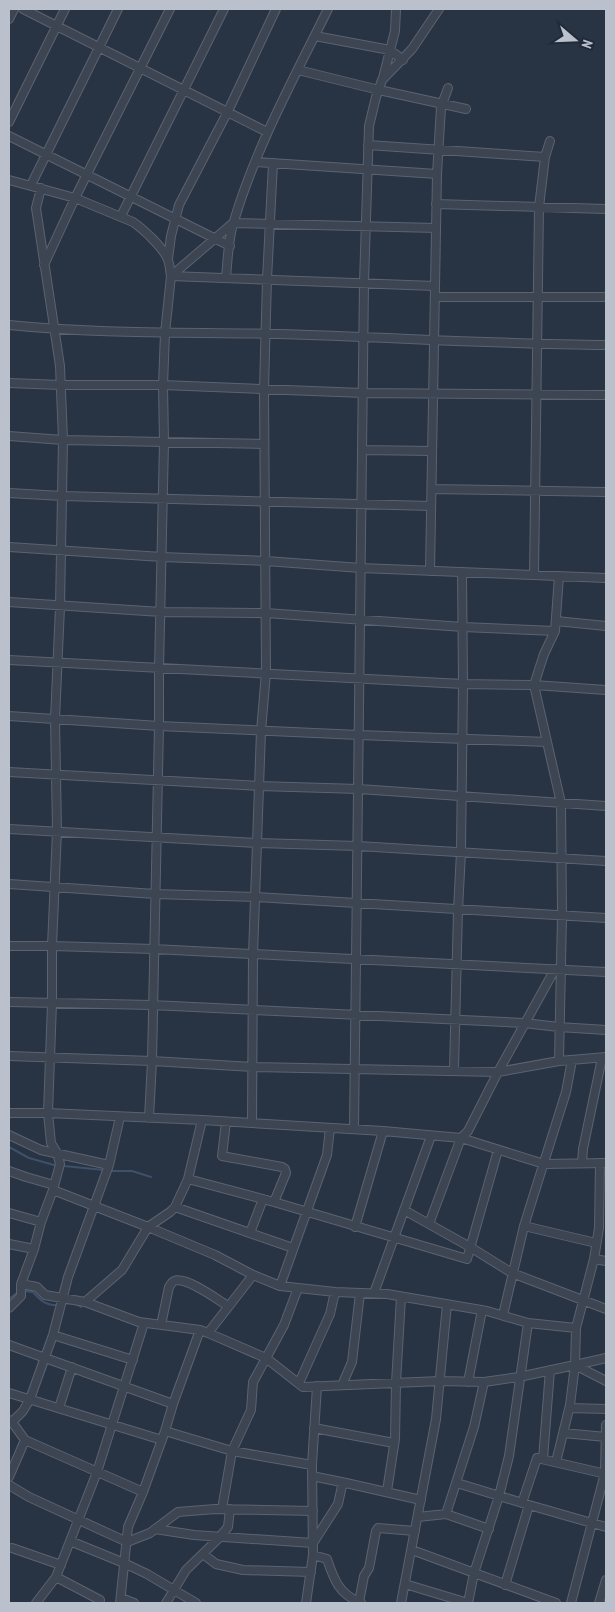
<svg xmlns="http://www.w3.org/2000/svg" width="615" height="1612" viewBox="0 0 615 1612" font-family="'PT Sans Narrow',sans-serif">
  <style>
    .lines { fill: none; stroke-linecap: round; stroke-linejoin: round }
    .stream { stroke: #3f506b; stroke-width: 2 }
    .minor-casing { stroke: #5b6370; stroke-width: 10 }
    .minor { stroke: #3d4553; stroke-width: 8 }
  </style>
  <rect width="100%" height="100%" fill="#283343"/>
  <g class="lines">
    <path class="stream" d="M9,1147L29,1158L54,1165
      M64,1166L104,1170
      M109,1171H132L151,1177
      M23,1291L33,1292C40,1300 46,1306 58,1305
      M9,1299L18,1292
      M62,1304L74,1303L81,1307"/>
    <g class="minor-casing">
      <path id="minor" d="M23,9L267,132
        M9,19L14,9
        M315,36L390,50L403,60
        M298,70L379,90L466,109
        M383,78L395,31L396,9
        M9,122L65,9
        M9,136L230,246
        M368,145L545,157
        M256,162L437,174
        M9,180L75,198L133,222C143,229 164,248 168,260C170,265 170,271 171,276L435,286
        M31,185L118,9
        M41,188L36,208L60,366L63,440L60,607L55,719L57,831L52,946V1003L48,1113L51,1143L57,1153L60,1164L53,1190L41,1222L34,1249L21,1284L37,1287L45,1295L85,1302L139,1322L200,1330L208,1333L266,1358L303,1387L440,1381L484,1382L519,1377L575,1365L606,1381
        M436,204L606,209
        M121,216L224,9
        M168,259L171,236L179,205L228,111L276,9
        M44,265L75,198L170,9
        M226,277C228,259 228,238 234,221C256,147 294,78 328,9
        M435,297H606
        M9,325C98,334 188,332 277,334C387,337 496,344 606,345
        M9,383L61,385H163L363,393L606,395
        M9,436L63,440L264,444
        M362,450L432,451
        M432,489L606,492
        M9,493L62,496L431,506
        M9,547L162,557L266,561L361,568L606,578
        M430,571L437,174L441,107L448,88
        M534,575L539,207L545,157L550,141
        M9,602L161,612L266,613L463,627L555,631
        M556,621L606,626
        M9,660L463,684L534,685L606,690
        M9,716L159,726L359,735L547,742
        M9,772L259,786L359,789L606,806
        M9,829L258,843L358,846L606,861
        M9,884L155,894L256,897L606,918
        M9,946H52L154,949L606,972
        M9,1002L152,1005L524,1023L559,1027L606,1030
        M9,1056L152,1061L253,1067L498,1072L559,1061L606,1057
        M559,1061L562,916L561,803L534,685L544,654L555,631L559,576
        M454,1070L458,910L461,852L463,684L462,572
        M9,1113H48L202,1120L383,1131L461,1138L544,1164L606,1163
        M149,1118L152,1061L159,726V669L164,442L163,385L165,333L171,276L233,223L436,228
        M226,1122L222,1156L282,1167L285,1169L286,1173L274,1202
        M252,1123L253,955L261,731L266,673L264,389L267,279L273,163
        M354,1129L364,283L369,126L376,97L382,80L412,49L439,9
        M9,1135L41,1150L109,1165
        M582,1163L583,1149L602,1058
        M9,1171L26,1177L54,1185
        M188,1179L274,1202L467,1259L498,1150
        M53,1190L148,1227L215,1255L253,1275L280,1286L335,1292L387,1294L487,1311L528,1323L576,1328
        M175,1207L293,1248
        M404,1210L470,1247L512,1273L606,1309
        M9,1213L41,1222
        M429,1224L461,1138L468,1131L498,1072L555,969
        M524,1226L596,1243
        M355,1227L383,1131
        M250,1233L263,1199
        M9,1244L34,1249
        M594,1259L606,1261
        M280,1286L327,1155L330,1128
        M374,1293L431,1136
        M85,1302L122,1270L148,1227L170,1212L175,1207L188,1179L202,1120
        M9,1308L21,1296V1284
        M503,1315L524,1226L566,1092L572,1060
        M161,1325L169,1287C171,1284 172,1282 174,1281C186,1276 218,1300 228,1306
        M208,1333L253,1275
        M53,1335L133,1360
        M9,1345L173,1404
        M575,1365L606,1358
        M468,1382L482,1310
        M299,1383L330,1314L335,1292
        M342,1385L352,1362L360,1293
        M9,1393L162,1440
        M59,1408L72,1367
        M570,1408L606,1409
        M9,1420L12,1422L25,1440L143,1492
        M12,1422L23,1411L30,1399L53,1335L68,1277L109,1165L120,1117
        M314,1428L394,1443
        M165,1431L232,1451L312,1465
        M563,1433L606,1437
        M543,1459L550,1370
        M556,1462L570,1405L575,1365L576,1328L594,1259L599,1228L600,1163
        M312,1476L346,1483
        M9,1477L25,1440
        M457,1483L529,1505L606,1527
        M9,1485L29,1497L127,1542L150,1533L178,1512L215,1509L313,1511
        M387,1491L395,1439L396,1383L401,1297
        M522,1503L537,1458L606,1474
        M222,1509L232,1451L251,1410L253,1382L284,1325L298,1288
        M446,1514L474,1427L484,1382
        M418,1517L446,1514L489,1529
        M155,1529L194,1535L313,1543L338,1504L342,1486L346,1483L421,1500
        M70,1541L124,1563L147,1574L196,1603
        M12,1548L61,1565
        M412,1550L556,1603
        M203,1554L216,1564L243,1570L311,1572
        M313,1555L327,1559C334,1580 339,1594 361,1603
        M56,1577L100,1600
        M405,1584L468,1603
        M505,1585L529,1505
        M121,1598L134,1603
        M359,1602L364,1576L369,1568L376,1531L378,1528L415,1531
        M36,1603L56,1577L97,1472L144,1323
        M120,1603L128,1527L143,1492L165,1431L173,1404L200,1330
        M166,1603L186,1570L218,1539L228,1527L230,1509
        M306,1603L313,1555L312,1465L317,1386
        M401,1603L436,1419L447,1304
        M468,1603L474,1573L499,1496L509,1456L528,1323
        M571,1603L605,1473L606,1425
        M599,1603L606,1580"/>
    </g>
    <use href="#minor" class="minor"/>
  </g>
  <rect width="615" height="1612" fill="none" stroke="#bac1cc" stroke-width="20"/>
  <g transform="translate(575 40) rotate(109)" stroke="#212a38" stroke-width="4" paint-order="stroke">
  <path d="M0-4L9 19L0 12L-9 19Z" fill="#bac1cc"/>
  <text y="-8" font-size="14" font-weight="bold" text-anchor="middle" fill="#bac1cc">N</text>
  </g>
</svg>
